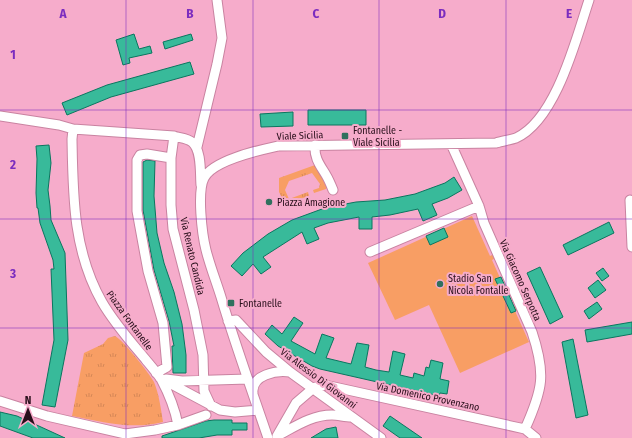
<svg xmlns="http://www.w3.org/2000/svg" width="632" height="438" viewBox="0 0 632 438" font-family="'Fira Sans Condensed',sans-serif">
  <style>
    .grass { fill: url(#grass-tufts) }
    .pitch { fill: #f89e64 }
    .building { fill: #38ba9a; stroke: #0a765f }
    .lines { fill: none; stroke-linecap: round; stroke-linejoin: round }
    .minor-casing { stroke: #c983a1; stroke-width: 11 }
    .minor { stroke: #fff; stroke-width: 9 }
    .grid { fill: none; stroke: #7b2cbf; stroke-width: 1; stroke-opacity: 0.55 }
    .poi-dot { fill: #30705e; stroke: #f6accb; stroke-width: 1.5 }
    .labels { text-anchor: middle; stroke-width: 4; stroke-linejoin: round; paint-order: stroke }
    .poi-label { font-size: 10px; fill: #290f1b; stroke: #f6accb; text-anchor: start }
    .street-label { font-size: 10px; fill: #290f1b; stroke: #f6accb }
    .grid-label { font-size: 13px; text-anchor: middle; font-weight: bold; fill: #7b2cbf; stroke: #f6accb; stroke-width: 4; stroke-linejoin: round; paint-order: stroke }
  </style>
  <defs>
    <pattern id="grass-tufts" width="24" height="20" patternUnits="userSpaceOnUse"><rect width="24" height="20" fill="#f89e64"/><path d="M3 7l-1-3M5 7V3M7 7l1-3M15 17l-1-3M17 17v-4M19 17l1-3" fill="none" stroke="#d58756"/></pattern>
  </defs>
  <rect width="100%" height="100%" fill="#f6accb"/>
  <path class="grass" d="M315,165L327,183L328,186L326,189L314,193L313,190L319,188L320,184L312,173L289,181L285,190L289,199L308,192L309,196L285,204L279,192V178Z
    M115,336C124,341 149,373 154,382C159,394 161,409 163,422C133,430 102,422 72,416L84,353L103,344L108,338Z"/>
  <path class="pitch" d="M472,216L490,256L494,254L496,258L492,260L513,307L517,305L519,309L515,311L529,342L460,373L429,305L395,320L368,263Z"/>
  <path class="building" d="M134,34L139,49L150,46L152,53L129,58L130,63L123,65L116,40Z
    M191,34L193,40L165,49L163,42Z
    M190,62L194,74L111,97L67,115L62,103L107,85Z
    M308,110H366V125H308Z
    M293,112V126L261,127L260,114Z
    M49,145L51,163L48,190L50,206L51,220L65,253L68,340L55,407L42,405L54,340L51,269H54L53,260L40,223L38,208H37L36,193L37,159L36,146Z
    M147,160L155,161L154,196L157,233L164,263L174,292L182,324L186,355V373H173L172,346H174L169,321L154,270L143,210V162Z
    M454,177L462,190L448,198L432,204L437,215L423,221L418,209L390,215L372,217V229H359V217L328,223L314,228L319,239L307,244L302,232L263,257L271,267L261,274L253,264L242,276L231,266L243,253L268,234L292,220L322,209L340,205L356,202L385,200L415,194L445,183Z
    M609,222L614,233L568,255L563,245Z
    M444,228L448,237L430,245L426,236Z
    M540,267L563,317L550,324L527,273Z
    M603,268L609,276L602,281L596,273Z
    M501,277L516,311L511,313L495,279Z
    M598,280L606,290L595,298L588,288Z
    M597,302L602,309L589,319L584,311Z
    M294,317L303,323L291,341L315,354L322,334L334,338L326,358L351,364L357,343L369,345L365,367L376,370L389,372L393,351L405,354L400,375L413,378L414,373L424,376L426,367L429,368L431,360L443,363L440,379L449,381L447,394L440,393L439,396L320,369L312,366L278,346L265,334L272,325L282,334Z
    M632,322V334L587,342L585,330Z
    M573,339L588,415L576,418L562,342Z
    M0,412L17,416L65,438H33L0,426Z
    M390,416L422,438H400L383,426Z
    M214,420H232V423H247V430H232V435H217L199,438H162V436L206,421Z
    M336,427L338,438H311L326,429Z"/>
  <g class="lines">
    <g class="minor-casing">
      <path id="minor" d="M0,116L59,125L73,129L174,136C180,138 187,138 192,142C202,150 200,174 201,185
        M73,129L72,139C73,196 73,251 102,302C114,323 131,342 146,360C151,366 157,373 161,379C169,394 175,409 178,425
        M174,136L171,158V205L173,229L194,310L203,355L204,391L211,406
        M451,144L479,206L484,223L532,332C546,374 543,389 525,429
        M315,145C314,158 320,165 326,175C329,180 331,185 333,190
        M197,147L217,64L222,38L217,0
        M630,200L632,247
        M370,252L479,206
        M228,321L236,320L266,352L290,372L381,438
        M156,373L167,367L163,323L148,271L137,211V160L140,155L147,154L171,158
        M160,378L220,410L235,412L258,410
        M166,379L182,381L248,379
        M312,388L325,385L525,429L536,438
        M253,393C251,375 276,370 290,372
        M0,401L47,416L125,434L155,430L178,425L206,415
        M279,435C296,426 312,415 332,415C338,415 345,417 351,417
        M277,436L296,403L310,391
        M268,438C252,391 235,344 221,297C216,281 210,266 206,250C202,234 197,192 204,178C213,160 260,150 278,146L496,143C502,141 510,140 516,138C556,120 576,39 589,0"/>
    </g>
    <use href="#minor" class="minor"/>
  </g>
  <path class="grid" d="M126,0V438M253,0V438M379,0V438M506,0V438M0,110H632M0,219H632M0,328H632"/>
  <g class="poi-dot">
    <rect x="341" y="132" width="8" height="8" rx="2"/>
    <circle cx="269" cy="202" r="4"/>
    <circle cx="440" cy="284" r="4"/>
    <rect x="227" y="299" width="8" height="8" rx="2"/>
  </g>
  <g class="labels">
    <g class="poi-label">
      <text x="353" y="134">Fontanelle -<tspan x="353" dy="12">Viale Sicilia</tspan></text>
      <text x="277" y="206">Piazza Amagione</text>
      <text x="448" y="282">Stadio San<tspan x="448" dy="12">Nicola Fontalle</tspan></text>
      <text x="239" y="307">Fontanelle</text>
    </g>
    <g class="street-label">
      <text transform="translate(300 135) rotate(-2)" y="4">Viale Sicilia</text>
      <text transform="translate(193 256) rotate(77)" y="4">Via Renato Candida</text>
      <text transform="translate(521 280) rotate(66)" y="4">Via Giacomo Serpotta</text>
      <text transform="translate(130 320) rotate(54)" y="4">Piazza Fontanelle</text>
      <text transform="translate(319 378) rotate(37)" y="4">Via Alessio Di Giovanni</text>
      <text transform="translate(428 396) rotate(12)" y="4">Via Domenico Provenzano</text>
    </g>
  </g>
  <g class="grid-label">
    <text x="63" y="18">A</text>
    <text x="190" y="18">B</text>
    <text x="316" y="18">C</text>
    <text x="442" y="18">D</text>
    <text x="569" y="18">E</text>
    <text x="13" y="59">1</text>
    <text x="13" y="169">2</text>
    <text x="13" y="278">3</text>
  </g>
  <g transform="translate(28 410)" stroke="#f6accb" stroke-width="3" paint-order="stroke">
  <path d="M0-3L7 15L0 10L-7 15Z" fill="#290f1b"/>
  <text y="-6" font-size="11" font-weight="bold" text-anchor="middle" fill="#290f1b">N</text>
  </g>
</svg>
